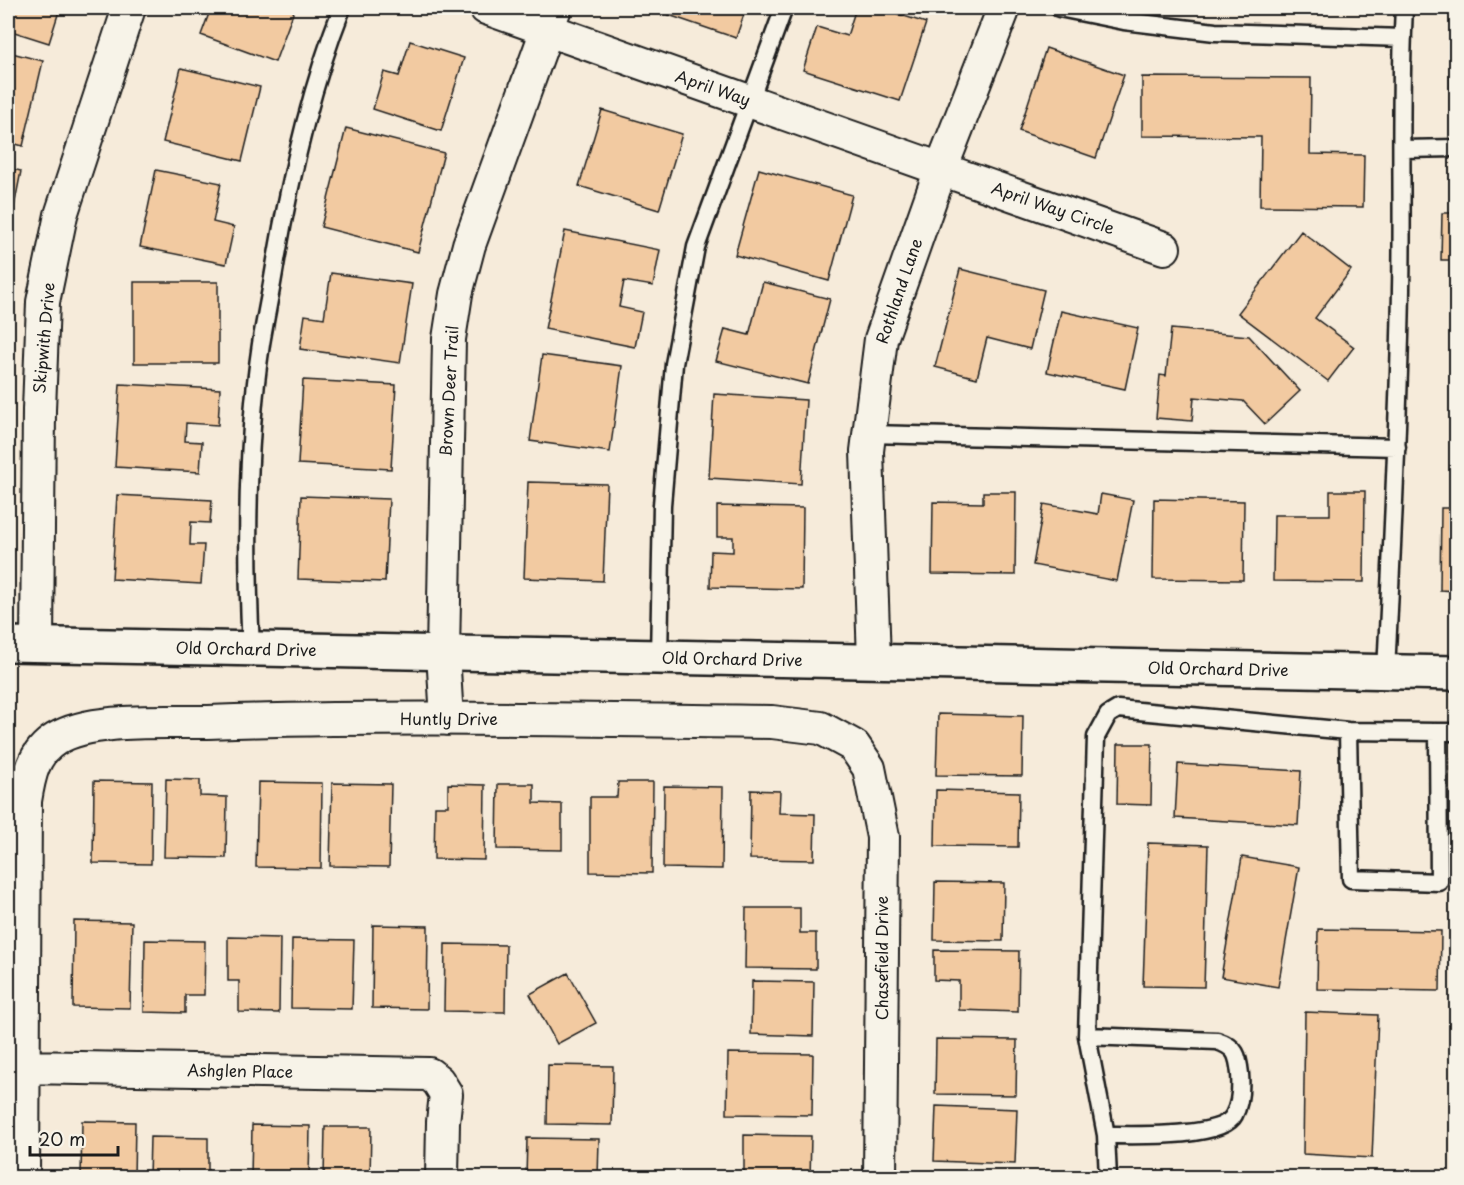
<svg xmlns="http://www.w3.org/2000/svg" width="1464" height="1185" viewBox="0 0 1464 1185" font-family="'Playpen Sans',sans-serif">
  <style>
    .building { fill: #f2caa1; stroke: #1c1c1c; stroke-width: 1.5 }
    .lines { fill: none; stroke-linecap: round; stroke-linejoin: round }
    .service-casing { stroke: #1c1c1c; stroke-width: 21 }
    .minor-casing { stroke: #1c1c1c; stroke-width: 36 }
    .tertiary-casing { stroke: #1c1c1c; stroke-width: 38 }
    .service { stroke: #f7f3e8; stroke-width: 16 }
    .minor { stroke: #f7f3e8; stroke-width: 32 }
    .tertiary { stroke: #f7f3e8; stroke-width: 33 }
    .labels { text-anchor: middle; stroke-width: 6; stroke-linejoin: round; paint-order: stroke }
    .street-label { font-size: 16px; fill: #1c1c1c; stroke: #f7f3e8 }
  </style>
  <rect width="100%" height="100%" fill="#f6ebda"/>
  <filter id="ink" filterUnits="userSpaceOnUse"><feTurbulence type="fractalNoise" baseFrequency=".0167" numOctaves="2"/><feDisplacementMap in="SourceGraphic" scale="12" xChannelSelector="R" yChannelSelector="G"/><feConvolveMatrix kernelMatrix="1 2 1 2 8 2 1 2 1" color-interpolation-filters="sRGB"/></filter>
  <g filter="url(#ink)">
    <path class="building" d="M8,8H60L49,43L8,30Z
      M211,8H295L275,62L201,35Z
      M655,8H746L736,38L654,10Z
      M856,8H879L926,23L900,101L803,70L817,27L847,36Z
      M1444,8H1456V11H1444Z
      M1451,30L1456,31V113H1450Z
      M410,41L464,58L441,131L373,109L384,72L399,76Z
      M1046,48L1124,75L1096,158L1019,131Z
      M8,52L43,61L23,146L8,142Z
      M181,68L260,87L242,161L163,142Z
      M1142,77L1311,78L1310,154L1364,155L1363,207L1260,206L1261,137L1142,136Z
      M602,110L682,134L659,210L579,186Z
      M346,128L444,153L418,252L321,227Z
      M8,168L21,171L8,238Z
      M759,169L852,195L829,281L735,255Z
      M156,170L221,183L213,222L234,227L226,264L140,247Z
      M1442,213H1456V260H1441Z
      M565,231L660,250L653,286L624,281L619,307L642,312L635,347L545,329Z
      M1301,231L1351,270L1315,318L1354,347L1328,381L1238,313Z
      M960,269L1044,290L1030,349L987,338L977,378L935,367Z
      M331,273L412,284L400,363L300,349L305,315L324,318Z
      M134,282H218V363H134Z
      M763,282L830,299L808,384L716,361L725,329L749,335Z
      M1061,311L1138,328L1125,389L1047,372Z
      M1171,329L1249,336L1300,391L1265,424L1243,401L1194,397L1192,421L1156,418L1160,375L1166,376Z
      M542,355L622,366L610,452L530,441Z
      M303,380L396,385L391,469L298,464Z
      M120,384L220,389L218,425L186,423L185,441L202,442L200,472L115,467Z
      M714,394L806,400L801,484L709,478Z
      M1454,397H1456V483H1451Z
      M528,482L607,484L603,581L524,578Z
      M1330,491H1365L1364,582L1273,581L1274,515H1330Z
      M983,492H1016L1015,575L932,574L933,502L983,503Z
      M1101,494L1133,500L1117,581L1033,565L1044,504L1098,514Z
      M117,495L212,500L210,523L191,522L190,545H204L201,584L112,579Z
      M301,496L389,499L385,582L298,579Z
      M1154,499L1244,501L1243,580L1153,579Z
      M717,506L803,508L802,589L710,587L711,551L733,552V537H717Z
      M1441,508H1456V591L1440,590Z
      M938,714L1023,716L1022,776L936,775Z
      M1118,744H1152L1151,805L1117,804Z
      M1178,764L1301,771L1298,825L1175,818Z
      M166,779L200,780V796L227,797L226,858L164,857Z
      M94,781L152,782L151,864L93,863Z
      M258,782L322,783L321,868L256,867Z
      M618,782H653L652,873L590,872V797H617Z
      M332,783L391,784L389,867L330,866Z
      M448,784L485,785L484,860L434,859L435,806H448Z
      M498,784H534V803L562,804V850L497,849Z
      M664,786L723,787L722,869L663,868Z
      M751,790L780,791L779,813L815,814L814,860L750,859Z
      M936,790L1019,792L1018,847L935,846Z
      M1148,843L1208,845L1204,987L1143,986Z
      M1242,857L1299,867L1278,987L1221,977Z
      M935,882L1004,883L1003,941L934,940Z
      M746,908H800V933H816V969L745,968Z
      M74,921L132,922L130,1008L73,1007Z
      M373,925L428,926L427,1009L372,1008Z
      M1318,929L1441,931L1440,991L1317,989Z
      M228,937L280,938L279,1013L239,1012V981H228Z
      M292,939L354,940L352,1009L291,1008Z
      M145,940L205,941L204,995H185V1013L144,1012Z
      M445,944L506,945L505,1012L444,1011Z
      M934,950L1019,951L1018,1012L959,1010V981L934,980Z
      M568,973L596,1023L557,1044L530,994Z
      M752,981L814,982L813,1036L751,1034Z
      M1305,1012L1378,1015L1372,1158L1303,1154Z
      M936,1039L1017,1040L1016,1095L935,1094Z
      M728,1053L813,1054L812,1115L727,1114Z
      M548,1065L613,1066L612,1125L547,1124Z
      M936,1106L1017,1109L1015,1164L934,1161Z
      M82,1121L135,1122L134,1178H81Z
      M252,1125L310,1126L309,1178H251Z
      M325,1127H371L370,1178H324Z
      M744,1135L811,1136L810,1178H744Z
      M150,1137L208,1138V1178H149Z
      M527,1138L599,1139L598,1178H526Z"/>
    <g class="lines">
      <g class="service-casing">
        <path id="service" d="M1059,8L1124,21L1215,32L1403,38
          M1403,149L1456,148
          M869,434L1397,447
          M251,649C246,548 246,444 261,344C265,320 270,296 274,272C289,182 309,92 342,8
          M659,657L662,505L674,364L696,247L784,8
          M1386,672C1392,545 1399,417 1401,290C1403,196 1399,101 1404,8
          M1348,731L1351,879L1439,882L1438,732H1456
          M1087,1036L1217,1041C1236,1047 1238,1055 1240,1074C1241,1087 1240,1104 1234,1115C1222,1139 1131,1135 1106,1135
          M1108,1178L1106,1135L1087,1036L1096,737L1108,715L1118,709L1348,731L1438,732"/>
      </g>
      <g class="minor-casing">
        <path id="minor" d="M486,8L1164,248
          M37,644L39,410L43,302L61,215L129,8
          M874,661L867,451L881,339L941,169L1004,8
          M447,719L443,653L449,339L456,294L469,245L555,8
          M24,1067L429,1074L438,1081L446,1094L443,1122L442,1178
          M23,1178L25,801C29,776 33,753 56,739C92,717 166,723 208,722C396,715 584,720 772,722L821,728L854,746L869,768L883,837L880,1178"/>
      </g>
      <g class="tertiary-casing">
        <path id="tertiary" d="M8,644L1456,673"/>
      </g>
      <use href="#service" class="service"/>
      <use href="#minor" class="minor"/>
      <use href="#tertiary" class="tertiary"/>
    </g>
  </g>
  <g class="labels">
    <g class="street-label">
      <text transform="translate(713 88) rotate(19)" y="6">April Way</text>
      <text transform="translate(1053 208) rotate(19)" y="6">April Way Circle</text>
      <text transform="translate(899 291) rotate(-71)" y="6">Rothland Lane</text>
      <text transform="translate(44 338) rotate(-85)" y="6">Skipwith Drive</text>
      <text transform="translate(449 391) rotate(-87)" y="6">Brown Deer Trail</text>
      <text transform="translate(246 649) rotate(1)" y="6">Old Orchard Drive</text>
      <text transform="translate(732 659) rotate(1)" y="6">Old Orchard Drive</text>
      <text transform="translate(1218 669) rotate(1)" y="6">Old Orchard Drive</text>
      <text x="449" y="725">Huntly Drive</text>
      <text transform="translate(882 958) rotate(-90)" y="6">Chasefield Drive</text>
      <text transform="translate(240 1071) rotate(1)" y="6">Ashglen Place</text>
    </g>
  </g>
  <rect width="1464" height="1185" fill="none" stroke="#f7f3e8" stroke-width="30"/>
  <rect x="15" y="15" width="1434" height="1155" fill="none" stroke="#1c1c1c" stroke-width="2" filter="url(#ink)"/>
  <path d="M30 1146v9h88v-9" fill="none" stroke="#1c1c1c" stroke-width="3"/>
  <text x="39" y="1146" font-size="18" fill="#1c1c1c" stroke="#f7f3e8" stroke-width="4.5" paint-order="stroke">20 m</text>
</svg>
